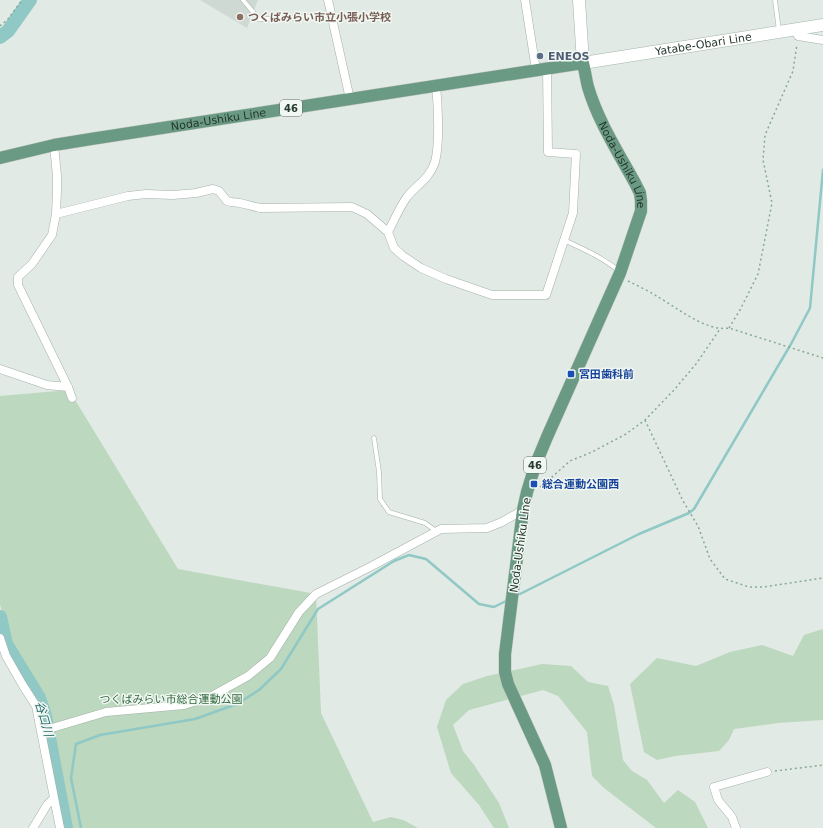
<svg xmlns="http://www.w3.org/2000/svg" width="823" height="828" viewBox="0 0 823 828" font-family="'DejaVu Sans','Noto Sans JP',sans-serif">
  <style>
    .built { fill: #cfd9d3 }
    .green { fill: #bcd8be }
    .lines { fill: none; stroke-linecap: round; stroke-linejoin: round }
    .stream { stroke: #8fc8c5; stroke-width: 2.5 }
    .river { stroke: #8fc8c5; stroke-width: 14 }
    .lane-casing { stroke: #a5b1aa; stroke-width: 5 }
    .street-casing { stroke: #a5b1aa; stroke-width: 9 }
    .secondary-casing { stroke: #a2b4a9; stroke-width: 13 }
    .primary-casing { stroke: #c2c7c4; stroke-width: 13 }
    .path { stroke: #85a997; stroke-width: 1.5; stroke-dasharray: 2 3; stroke-linecap: butt }
    .lane { stroke: #fff; stroke-width: 4 }
    .street { stroke: #fff; stroke-width: 8 }
    .secondary { stroke: #fff; stroke-width: 12 }
    .primary { stroke: #6b9a84; stroke-width: 12 }
    .education-dot { fill: #8d6e63; stroke: #f1f7f3; stroke-width: 1.5 }
    .service-dot { fill: #5c6f8a; stroke: #f1f7f3; stroke-width: 1.5 }
    .transit-dot { fill: #1a4fb4; stroke: #f1f7f3; stroke-width: 1.5 }
    .labels { text-anchor: middle; stroke-width: 3; stroke-linejoin: round; paint-order: stroke }
    .shield { fill: #f1f7f3; stroke: #627169; stroke-width: 1 }
    .shield-label { font-size: 10px; font-weight: bold; fill: #24382e }
    .education-label { font-size: 11px; font-weight: bold; fill: #785e54; stroke: #f1f7f3; text-anchor: start }
    .street-label { font-size: 11px; fill: #24382e; stroke: #f1f7f3 }
    .service-label { font-size: 11px; font-weight: bold; fill: #4e5e75; stroke: #f1f7f3; text-anchor: start }
    .transit-label { font-size: 11px; font-weight: bold; fill: #164399; stroke: #f1f7f3; text-anchor: start }
    .park-label { font-size: 11px; fill: #336a3d; stroke: #f1f7f3 }
    .water-label { font-size: 12px; font-style: italic; fill: #256c6a; stroke: #f1f7f3 }
  </style>
  <rect width="100%" height="100%" fill="#e1eae4"/>
  <path class="built" d="M200,0H258L247,28Z"/>
  <path class="green" d="M69,390L178,569L316,594L321,713L373,822L391,817L403,820L418,828H63L40,704L13,664L0,604V396Z
    M823,629V720L778,723L734,729L729,740L719,751L675,756L657,760L644,752L630,684L657,658L696,666L730,652L762,645L793,656L804,635Z
    M542,664L571,666L588,682L608,686L614,705L623,760L632,771L647,780L664,803L678,790L695,802L708,828H656L604,788L592,776L587,732L558,696L543,690L469,710L453,725L463,751L474,765L499,803L509,828H494L479,805L451,773L437,727L446,700L463,684L487,676Z"/>
  <g class="lines">
    <path class="stream" d="M520,594L639,534L689,513L694,509L791,344L810,308L823,170
      M81,828L71,778L76,744L100,735L195,719L237,704L259,690L281,669L318,609L394,561L409,555L426,559L479,604L494,607L506,601"/>
    <path class="river" d="M0,37L8,31L30,0
      M0,617L6,644L39,698L45,716L66,828"/>
    <g class="lane-casing">
      <path id="lane" d="M243,0L259,19H277L331,15
        M775,0L779,31
        M564,240C583,249 602,257 619,271
        M374,438L379,472L380,499L389,512L425,523L436,531"/>
    </g>
    <g class="street-casing">
      <path id="street" d="M328,0L350,99
        M525,0L536,70
        M796,30L798,36L823,40
        M54,145L57,176V190L56,214L52,235L32,264L18,277V285L68,387L72,398
        M56,214L128,196L146,194L173,195L196,193L213,189L219,191L227,201L231,202L240,203L260,208L352,207L367,214L388,232L394,248L403,256L421,268L446,279L492,295H546L573,213L576,154L548,152L547,68
        M388,232C394,221 399,208 407,197C417,184 429,180 435,162C440,143 438,105 436,85
        M0,369L47,385L68,387
        M0,638L6,656L22,684L36,706L60,828
        M42,731L106,712L184,705L212,696L248,676L270,658L299,612L316,594L370,567L441,529L487,528L502,522L523,510
        M33,828L47,805L54,798
        M736,828L732,817L718,800L714,787L767,772"/>
    </g>
    <g class="secondary-casing">
      <g id="secondary">
        <path id="s1" d="M579,0L583,63L823,25"/>
      </g>
    </g>
    <g class="primary-casing">
      <g id="primary">
        <path id="s2" d="M0,158L54,145L91,139L583,63C585,71 586,79 588,87C598,121 618,152 635,183L640,193L641,201V211L620,273L547,437L535,466L527,492L523,510L505,654V672L508,684L545,765L561,828"/>
      </g>
    </g>
    <path class="path" d="M0,26L8,19L22,0
      M628,281C638,286 649,291 658,297C678,308 706,332 729,328L823,358
      M729,328L740,310L758,274L772,203L763,160L765,135L793,71L797,44
      M645,420L683,501L698,526L710,559L725,579L749,587H763L823,578
      M540,487L543,485L570,461L592,452L626,434L645,420L674,390L696,364L720,329
      M775,771L823,765"/>
    <use href="#lane" class="lane"/>
    <use href="#street" class="street"/>
    <use href="#secondary" class="secondary"/>
    <use href="#primary" class="primary"/>
  </g>
  <circle class="education-dot" cx="240" cy="17" r="4"/>
  <circle class="service-dot" cx="540" cy="56" r="4"/>
  <g class="transit-dot">
    <rect x="567" y="370" width="8" height="8" rx="2"/>
    <rect x="530" y="480" width="8" height="8" rx="2"/>
  </g>
  <g class="labels">
    <g class="shield">
      <rect x="280" y="100" width="22" height="16" rx="3"/>
      <rect x="524" y="457" width="22" height="16" rx="3"/>
    </g>
    <g class="shield-label">
      <text x="291" y="112">46</text>
      <text x="535" y="469">46</text>
    </g>
    <g class="education-label">
      <text x="248" y="21">つくばみらい市立小張小学校</text>
    </g>
    <g class="street-label">
      <text dy="4" stroke="none"><textPath href="#s1" startOffset="185">Yatabe-Obari Line</textPath></text>
      <text dy="4" stroke="none"><textPath href="#s2" startOffset="222">Noda-Ushiku Line</textPath></text>
      <text dy="4" stroke="none"><textPath href="#s2" startOffset="701">Noda-Ushiku Line</textPath></text>
      <text transform="translate(520 545) rotate(-82)" y="4">Noda-Ushiku Line</text>
    </g>
    <g class="service-label">
      <text x="548" y="60">ENEOS</text>
    </g>
    <g class="transit-label">
      <text x="579" y="378">宮田歯科前</text>
      <text x="542" y="488">総合運動公園西</text>
    </g>
    <g class="park-label">
      <text x="171" y="703">つくばみらい市総合運動公園</text>
    </g>
    <g class="water-label">
      <text transform="translate(44 719) rotate(74)" y="4">谷口川</text>
    </g>
  </g>
</svg>
